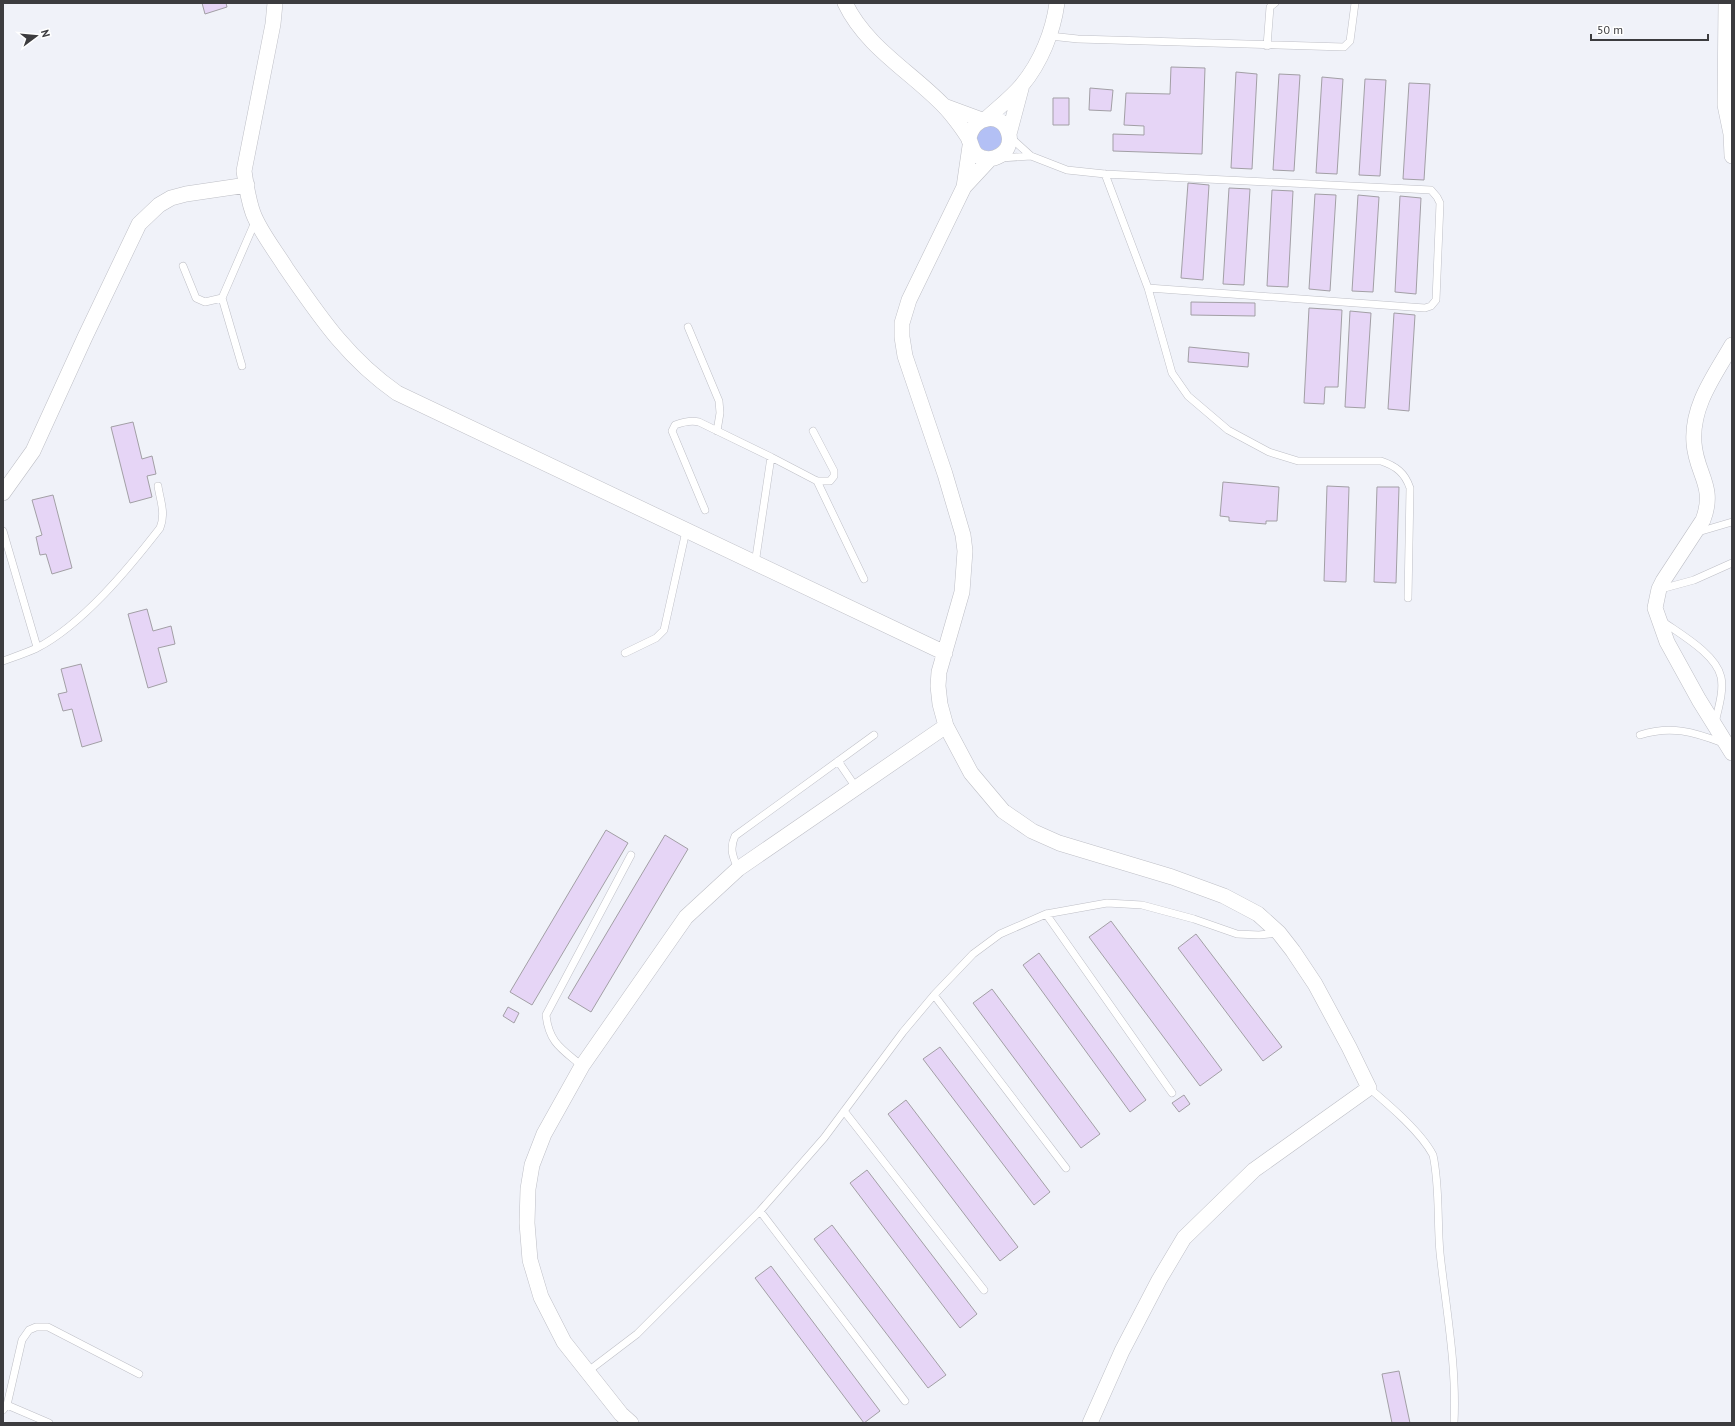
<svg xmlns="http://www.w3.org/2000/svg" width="1735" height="1426" viewBox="0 0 1735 1426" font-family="'PT Sans',sans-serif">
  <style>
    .green { fill: #b3c0f5 }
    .building { fill: #e6d5f6; stroke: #a29fa5 }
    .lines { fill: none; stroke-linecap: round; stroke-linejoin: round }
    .lane-casing { stroke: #bebfc6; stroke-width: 8 }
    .street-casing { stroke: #bebfc6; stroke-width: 16 }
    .lane { stroke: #fff; stroke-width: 7 }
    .street { stroke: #fff; stroke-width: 15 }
  </style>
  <rect width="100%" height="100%" fill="#f0f2f9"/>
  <path class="green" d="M976 138a13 13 0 1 1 26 0a13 13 0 1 1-26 0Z"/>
  <path class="building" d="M202,3H226L227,7L205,14Z
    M1171,67L1205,68L1202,154L1113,151V134L1144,135V126L1124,125L1126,93L1170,94Z
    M1236,72L1257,74L1252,169L1231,168Z
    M1279,74L1300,75L1294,171L1273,170Z
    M1322,77L1343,79L1337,174L1316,173Z
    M1365,79L1386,80L1380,176L1359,175Z
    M1409,83L1430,84L1424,180L1403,179Z
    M1090,88L1113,90L1111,111L1089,110Z
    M1053,98H1069V125H1053Z
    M1188,183L1209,185L1203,280L1181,278Z
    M1229,188L1250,189L1244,285L1223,284Z
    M1272,190L1293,191L1288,287L1267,286Z
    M1315,194L1336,195L1330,291L1309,289Z
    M1358,195L1379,197L1373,292L1352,291Z
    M1400,196L1421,198L1416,294L1395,292Z
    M1191,302L1255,303V316L1191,315Z
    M1309,308L1342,310L1338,387H1325L1324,404L1304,403Z
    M1350,311L1371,313L1365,408L1345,407Z
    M1394,313L1415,315L1409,411L1388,409Z
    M1189,347L1249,353L1248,367L1188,362Z
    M133,422L142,459L152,456L156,474L147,476L152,497L130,503L111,427Z
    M1223,482L1279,487L1277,521H1266V524L1229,521V517L1220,516Z
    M1327,486L1349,487L1346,582L1324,581Z
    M1377,487H1399L1396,583L1374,582Z
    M53,495L72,568L52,574L46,554L40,555L36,537L42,535L32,500Z
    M147,609L153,631L171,626L175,644L158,648L167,682L148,688L128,614Z
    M81,664L102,741L82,747L72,709L63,711L58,694L67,692L61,669Z
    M606,830L628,843L532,1005L510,992Z
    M665,835L688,849L591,1012L568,998Z
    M1111,921L1222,1070L1200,1086L1089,937Z
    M1196,934L1282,1047L1263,1061L1178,948Z
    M1039,953L1146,1100L1130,1112L1023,965Z
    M992,989L1100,1134L1081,1148L973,1003Z
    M508,1007L519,1013L514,1023L503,1016Z
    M940,1047L1050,1192L1034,1205L923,1059Z
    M1184,1095L1190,1104L1179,1112L1172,1103Z
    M906,1100L1018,1247L1000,1261L888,1114Z
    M867,1170L977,1314L960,1328L850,1183Z
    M832,1225L946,1375L928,1388L814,1239Z
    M771,1266L880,1411L864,1423L755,1278Z
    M1399,1371L1410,1423H1392L1382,1374Z"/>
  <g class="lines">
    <g class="lane-casing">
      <path id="lane" d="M1050,36L1078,39L1344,47L1350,41L1355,3
        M1267,46L1270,7L1275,3
        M1010,137L1031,156L1067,170L1105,174L1431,190L1437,197L1440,203L1436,300L1431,306L1425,308L1148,288
        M1001,158L1031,156
        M1105,174L1148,288L1172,373L1188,396L1228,430L1269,452L1298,461H1381C1396,466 1405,473 1410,488L1408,598
        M183,266L196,298L205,302L222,298
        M688,327L719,401L720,413L717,431
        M242,366L222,298L255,222
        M771,457L817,481H830L834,476V471L813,431
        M817,481L864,579
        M705,510L672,431L675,425C683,422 691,420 699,422L771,457L755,564
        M3,531L37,647
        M1698,532L1732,522
        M1661,589L1694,580L1732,563
        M1662,621C1680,634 1716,654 1721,677C1724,691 1718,709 1715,723
        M625,653L656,638L664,630L686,531
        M3,661C14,657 26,653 37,648C83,624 129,568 160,528C166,513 160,500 158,486
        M1640,735C1671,725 1694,732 1723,743
        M838,761L857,789
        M738,869C733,857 729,849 735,836L874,735
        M1046,914L1172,1093
        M934,995L1066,1168
        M582,1066C562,1049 549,1043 546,1015L631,855
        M1369,1088C1389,1105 1421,1132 1433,1155C1440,1187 1437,1221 1440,1253C1446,1309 1457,1366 1454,1423
        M844,1111L984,1290
        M760,1211L905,1401
        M587,1372L637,1334L760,1211L824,1138L903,1032L934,995L973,954L1000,934L1046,914L1107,903L1142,905L1194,919L1237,934L1259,935L1278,933
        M7,1405L49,1423
        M3,1410L7,1405L22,1340L29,1330L36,1327H48L139,1374"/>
    </g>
    <g class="street-casing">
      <path id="street" d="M275,3L273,24L244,171C246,185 248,199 253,213C260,232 275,250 286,268C320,317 347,358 397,393L945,653
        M845,3C866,47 910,71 943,105C951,113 963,129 969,139C972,145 971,150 977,155C991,165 1013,153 1009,135C1004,110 971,115 969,140
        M1726,3L1725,105L1731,134L1732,156
        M944,106L982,120
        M986,119C998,108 1012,97 1022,85C1041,62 1053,32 1057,3
        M1009,134L1022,85
        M990,159L964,187L909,300L902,323V337L905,356L945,474L963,535L965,551L962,592L939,672L938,686L940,704L946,726L971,773L1003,811L1032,831L1059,843L1172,877L1224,896L1258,914L1279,933L1293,951L1315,984L1349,1047L1369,1088L1254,1170L1184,1238L1159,1280L1122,1351L1090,1423
        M964,187L970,146
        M1732,345C1715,375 1691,406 1694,443C1696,474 1716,486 1703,520L1663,581L1659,589L1655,608L1667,642L1699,700L1732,753
        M3,493L33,451L85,337L139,224L159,205L171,198L186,194L247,185
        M631,1423L621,1414L564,1342L541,1297L530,1260L527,1223L528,1189L532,1165L544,1134L582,1066L686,917L738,869L946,726"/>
    </g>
    <use href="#lane" class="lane"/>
    <use href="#street" class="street"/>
  </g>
  <rect width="1735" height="1426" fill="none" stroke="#3c3c3f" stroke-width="8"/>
  <g transform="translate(36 36) rotate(74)" stroke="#ffffff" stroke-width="3" paint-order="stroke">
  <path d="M0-3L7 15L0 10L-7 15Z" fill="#3c3c3f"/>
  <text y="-6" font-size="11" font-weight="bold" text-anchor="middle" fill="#3c3c3f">N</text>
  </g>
  <path d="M1591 34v6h117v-6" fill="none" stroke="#3c3c3f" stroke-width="2"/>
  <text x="1597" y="34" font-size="12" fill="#3c3c3f" stroke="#ffffff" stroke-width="3" paint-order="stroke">50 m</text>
</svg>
